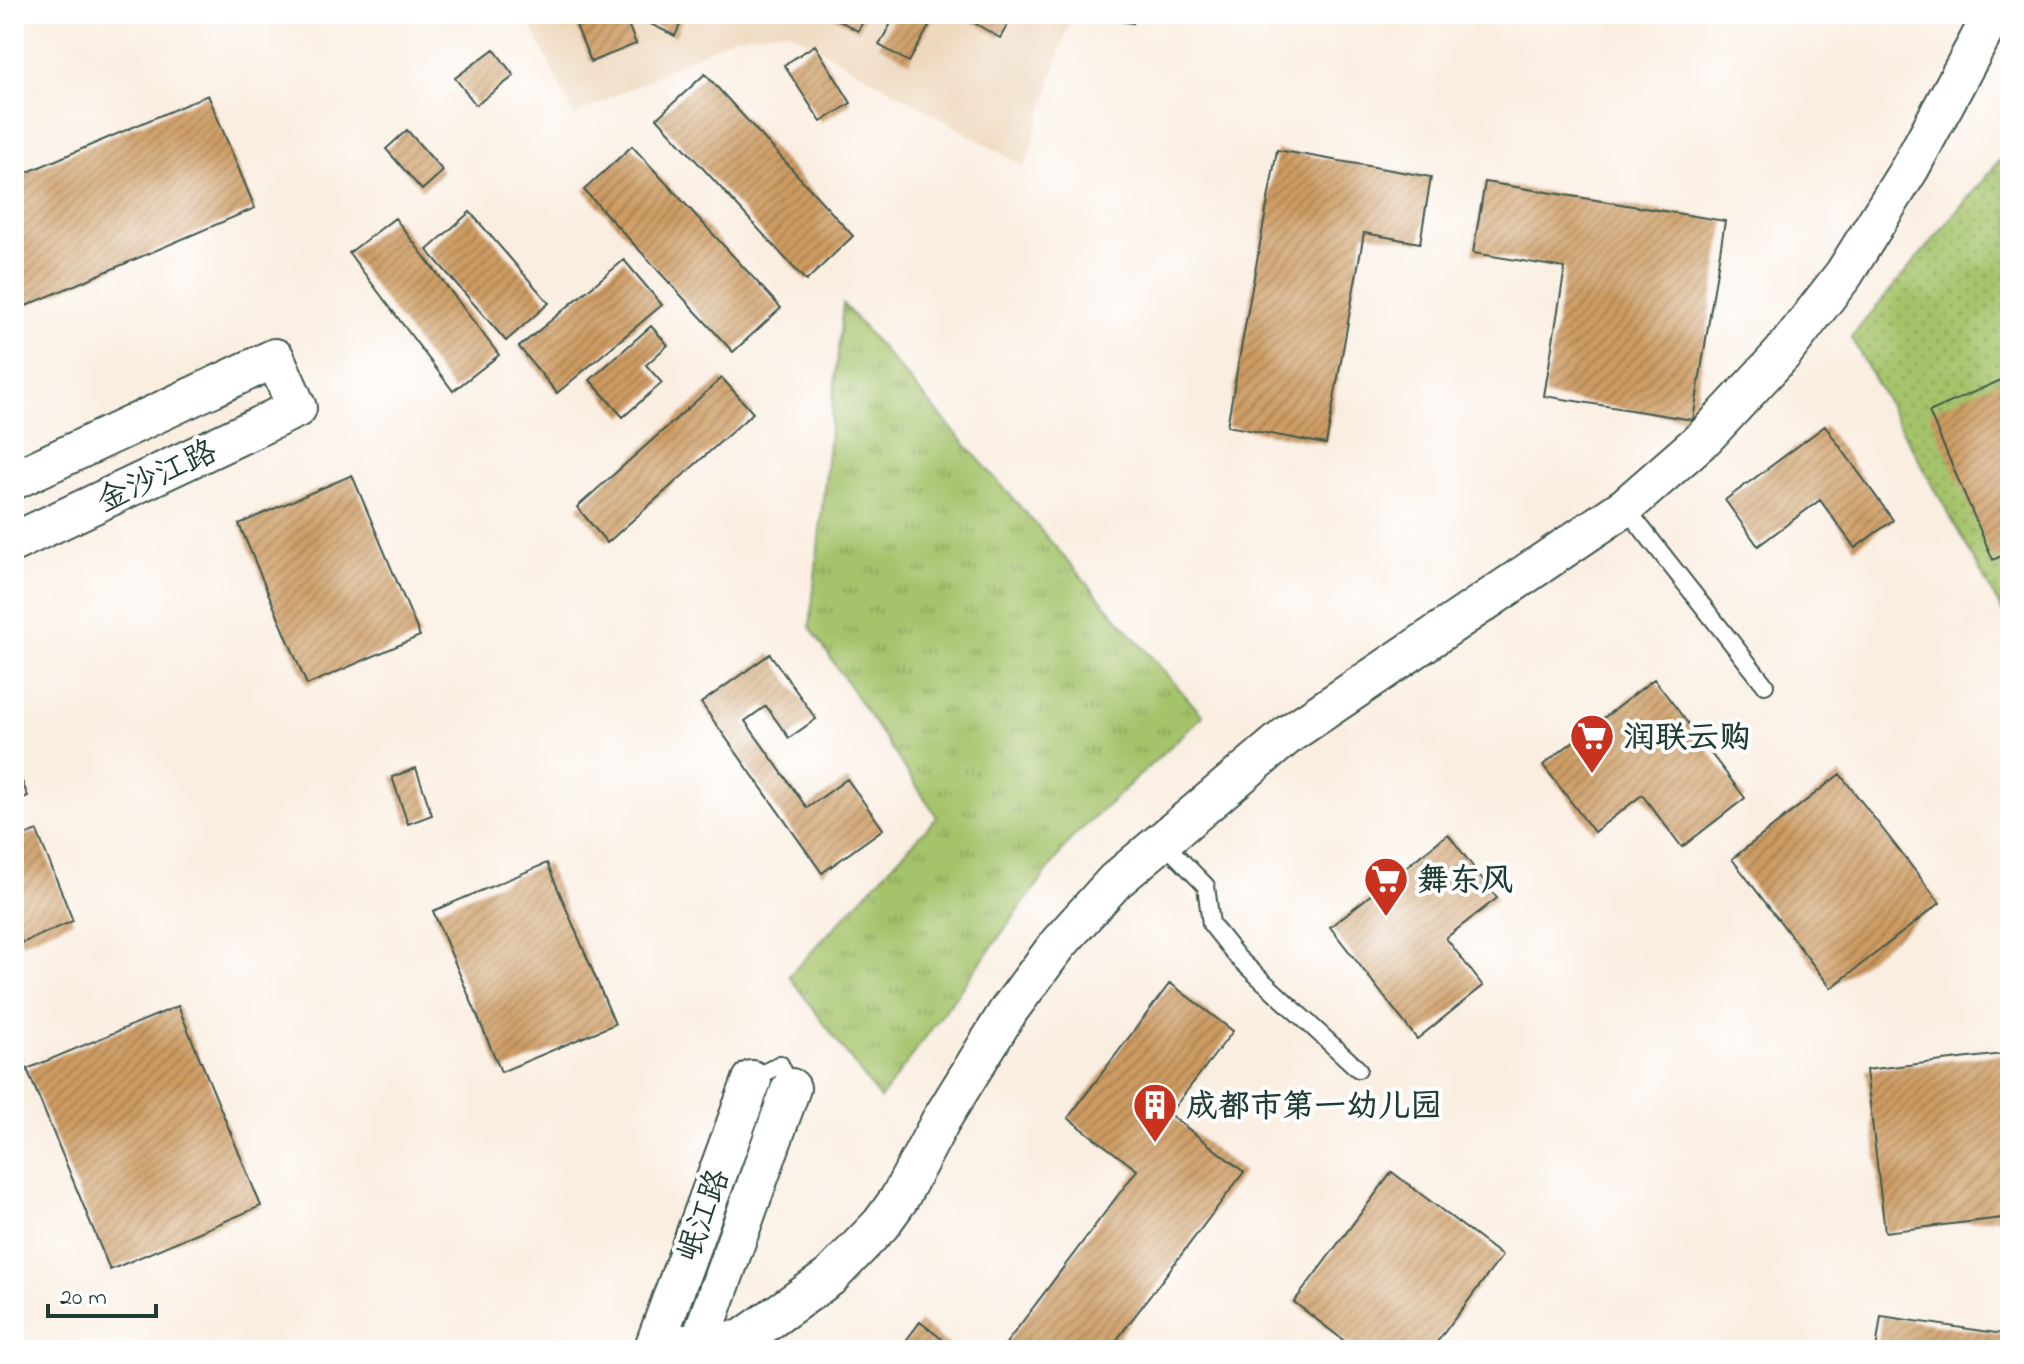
<svg xmlns="http://www.w3.org/2000/svg" width="2024" height="1364" viewBox="0 0 2024 1364" font-family="'Indie Flower','LXGW WenKai TC',sans-serif">
  <style>
    .built { fill: #edd7bb }
    .grass { fill: url(#grass-tufts); stroke: #628050; stroke-width: 2 }
    .park { fill: url(#park-dots); stroke: #628050; stroke-width: 2 }
    .building { fill: url(#building-hatch) }
    .lines { fill: none; stroke-linecap: round; stroke-linejoin: round }
    .service-casing { stroke: #40584e; stroke-width: 20 }
    .tertiary-casing { stroke: #40584e; stroke-width: 42 }
    .service { stroke: #fff; stroke-width: 16 }
    .tertiary { stroke: #fff; stroke-width: 38 }
    .labels { text-anchor: middle; stroke-width: 8; stroke-linejoin: round; paint-order: stroke }
    .street-label { font-size: 32px; fill: #1f3d34; stroke: #fff }
    .poi-label { font-size: 32px; font-weight: bold; fill: #1f3d34; stroke: #fff; text-anchor: start }
  </style>
  <defs>
    <pattern id="grass-tufts" width="24" height="20" patternUnits="userSpaceOnUse" patternTransform="scale(2)"><rect width="24" height="20" fill="#a5c36b"/><path d="M3 7l-1-3M5 7V3M7 7l1-3M15 17l-1-3M17 17v-4M19 17l1-3" fill="none" stroke="#86a059"/></pattern>
    <pattern id="park-dots" width="8" height="8" patternUnits="userSpaceOnUse" patternTransform="scale(2)"><rect width="8" height="8" fill="#a5c36b"/><path d="M2 2h.1M6 6h.1" fill="none" stroke="#86a059" stroke-width="1.8" stroke-linecap="round"/></pattern>
    <pattern id="building-hatch" width="6" height="6" patternUnits="userSpaceOnUse" patternTransform="scale(2)"><rect width="6" height="6" fill="#cd9b62"/><path d="M-1 1l2-2M0 6l6-6M5 7l2-2" fill="none" stroke="#a68052"/></pattern>
  </defs>
  <rect width="100%" height="100%" fill="#fff"/>
  <filter id="ink" filterUnits="userSpaceOnUse"><feTurbulence type="fractalNoise" baseFrequency=".0125" numOctaves="2"/><feDisplacementMap in="SourceGraphic" scale="16" xChannelSelector="R" yChannelSelector="G"/><feConvolveMatrix kernelMatrix="1 2 1 2 8 2 1 2 1" color-interpolation-filters="sRGB"/></filter>
  <filter id="wash" filterUnits="userSpaceOnUse"><feTurbulence type="fractalNoise" baseFrequency=".006" numOctaves="4" result="noise"/><feDisplacementMap in="SourceGraphic" scale="32" xChannelSelector="R" yChannelSelector="G"/><feGaussianBlur stdDeviation="1.8" result="paint"/><feColorMatrix in="noise" values="0 0 0 0 0 0 0 0 0 0 0 0 0 0 0 0 0 1.4 0 .05"/><feComposite in="paint" operator="in"/></filter>
  <g filter="url(#wash)">
    <rect width="100%" height="100%" fill="#faeee1"/>
    <path class="built" d="M525,14H1072L1025,167L787,30L735,36L575,116Z"/>
    <path class="grass" d="M843,304L1203,716L1071,839L880,1099L789,976L937,817L810,627Z"/>
    <path class="park" d="M2010,148V625L1851,337Z"/>
    <g id="blocks">
      <path class="building" d="M598,14H624L636,44L591,62L575,23Z
        M637,14H685L675,36L636,17Z
        M828,14H867L858,31Z
        M896,14H936L909,62L879,45Z
        M959,14H1014L1000,38Z
        M1104,14H1134L1133,23L1103,18Z
        M815,45L851,103L821,122L784,65Z
        M494,49L514,76L476,105L455,78Z
        M705,74L853,236L806,281L657,118Z
        M208,95L255,208L14,311V178Z
        M407,130L443,171L422,190L386,149Z
        M632,146L781,308L733,352L584,190Z
        M1277,150L1431,177L1420,243L1364,233L1326,444L1227,426Z
        M1485,182L1725,221L1693,420L1544,396L1565,268L1473,253Z
        M470,212L549,303L506,341L427,250Z
        M395,218L499,355L453,391L349,253Z
        M624,260L662,305L557,393L519,347Z
        M651,326L668,345L646,365L662,383L623,417L590,380Z
        M2010,376V552L1993,560L1929,412Z
        M722,378L753,413L607,543L577,507Z
        M1825,426L1893,520L1855,548L1820,500L1758,546L1725,500Z
        M352,475L420,636L307,685L239,524Z
        M770,654L816,719L789,738L766,706L745,721L807,808L847,779L883,829L822,873L701,703Z
        M1654,679L1745,798L1682,847L1642,795L1594,832L1543,765Z
        M14,762L28,796L14,802Z
        M416,768L432,815L408,824L392,777Z
        M1840,774L1940,903L1831,988L1732,859Z
        M37,831L73,921L22,943L14,923V840Z
        M1448,834L1497,898L1446,938L1483,986L1417,1039L1330,927Z
        M547,863L615,1024L501,1072L433,911Z
        M1170,983L1233,1031L1169,1114L1244,1172L1109,1350H1001L1137,1170L1068,1118Z
        M178,1006L261,1206L110,1270L27,1069Z
        M2003,1054L2010,1113V1217L1885,1232L1866,1070Z
        M1392,1172L1502,1256L1431,1350H1356L1294,1302Z
        M1881,1316L2010,1335V1350H1876Z
        M920,1322L956,1350H899Z"/>
    </g>
  </g>
  <g filter="url(#ink)">
    <use href="#blocks" fill-opacity="0" stroke="#40584e" stroke-width="2"/>
    <g class="lines">
      <g class="service-casing">
        <path id="service" d="M1625,507L1765,685
          M1163,842L1206,886L1211,924L1238,958L1358,1069
          M752,1080L780,1064L791,1088"/>
      </g>
      <g class="tertiary-casing">
        <path id="tertiary" d="M14,480L275,358L297,408L14,542
          M655,1346L741,1340L830,1277L881,1224L899,1199L941,1120L1009,1010L1059,943L1115,881L1289,734L1625,507L1705,437L1782,354L1844,274L1910,168L1993,14
          M653,1350L752,1080
          M697,1350L791,1088"/>
      </g>
      <use href="#service" class="service"/>
      <use href="#tertiary" class="tertiary"/>
    </g>
  </g>
  <defs>
    <g id="supermarket-pin" transform="scale(2.3)"><path d="M0 17L-7.5 6A9.5 9.5 0 1 1 7.5 6Z" fill="#c8321e" stroke="#fff"/><path d="M-6-5.5h2.5l.6 2H6L4.5 2H-2.5L-4.4-4H-6ZM-1.5 3.2a1.3 1.3 0 1 0 .1 0ZM3 3.2a1.3 1.3 0 1 0 .1 0Z" fill="#fff"/></g>
    <g id="building-pin" transform="scale(2.3)"><path d="M0 17L-7.5 6A9.5 9.5 0 1 1 7.5 6Z" fill="#c8321e" stroke="#fff"/><path d="M-4-6H4V6H1V3H-1V6H-4ZM-2.5-4.3h1.7v1.8h-1.7ZM.8-4.3h1.7v1.8H.8ZM-2.5-1h1.7V.8h-1.7ZM.8-1h1.7V.8H.8Z" fill="#fff"/></g>
  </defs>
  <g fill-rule="evenodd">
    <use href="#supermarket-pin" x="1592" y="736"/>
    <use href="#supermarket-pin" x="1386" y="879"/>
    <use href="#building-pin" x="1155" y="1105"/>
  </g>
  <g class="labels">
    <g class="street-label">
      <text transform="translate(156 475) rotate(-25)" y="11">金沙江路</text>
      <text transform="translate(702 1215) rotate(-70)" y="11">岷江路</text>
    </g>
    <g class="poi-label">
      <text x="1623" y="747">润联云购</text>
      <text x="1417" y="890">舞东风</text>
      <text x="1186" y="1116">成都市第一幼儿园</text>
    </g>
  </g>
  <rect width="2024" height="1364" fill="none" stroke="#fff" stroke-width="48"/>
  <path d="M48 1304v12h108v-12" fill="none" stroke="#1f3d34" stroke-width="4"/>
  <text x="60" y="1304" font-size="24" fill="#1f3d34" stroke="#ffffff" stroke-width="6" paint-order="stroke">20 m</text>
</svg>
